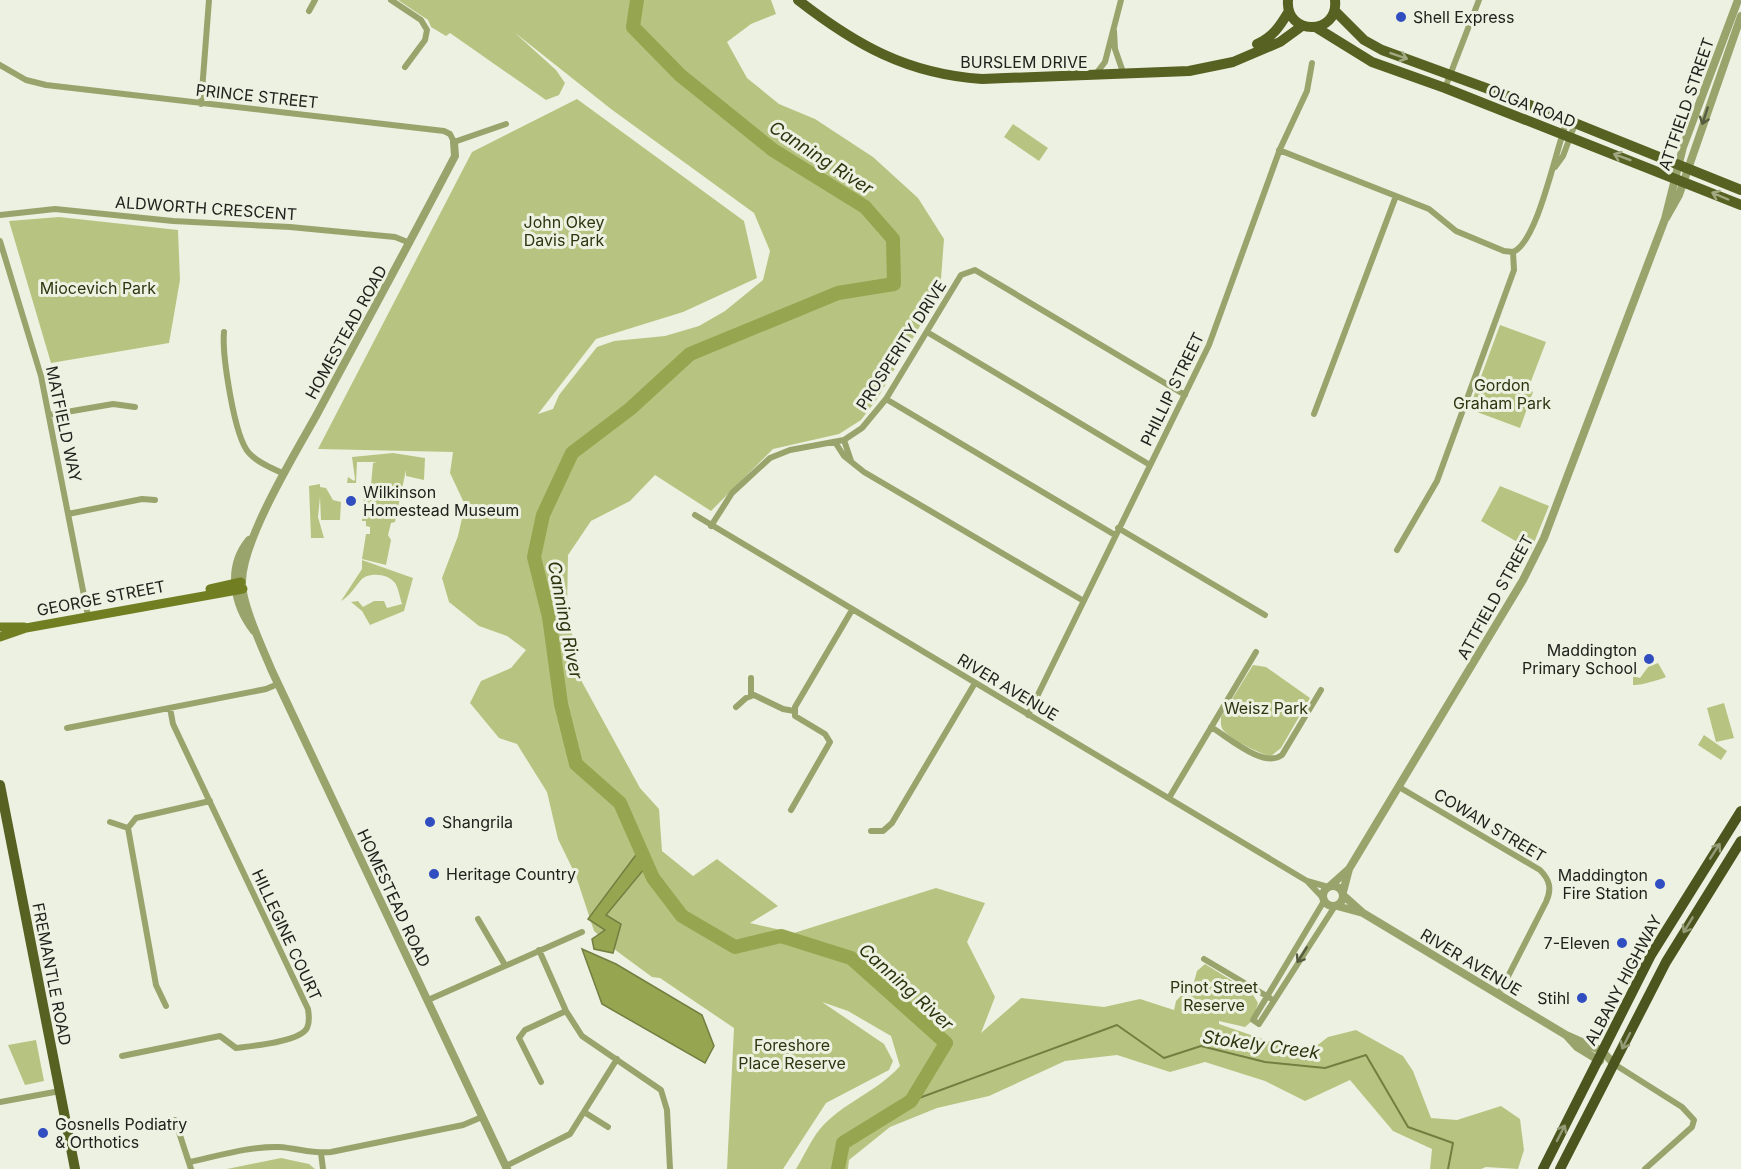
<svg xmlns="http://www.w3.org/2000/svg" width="1741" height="1169" viewBox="0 0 1741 1169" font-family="Inter,sans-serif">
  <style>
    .green { fill: #b7c481 }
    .water { fill: #96a550; stroke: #737e41; stroke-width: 1.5 }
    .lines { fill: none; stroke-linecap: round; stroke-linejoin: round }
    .stream { stroke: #737e41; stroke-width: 2 }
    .river { stroke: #96a550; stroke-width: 14 }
    .minor { stroke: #99a46d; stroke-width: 6 }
    .tertiary { stroke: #99a46d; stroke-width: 8 }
    .secondary { stroke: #717f22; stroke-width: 9 }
    .primary { stroke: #576122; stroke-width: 10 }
    .trunk { stroke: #4c551e; stroke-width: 10 }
    .oneway { stroke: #a2a982 }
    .oneway2 { stroke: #575c41 }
    .oneway3 { stroke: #949b76 }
    .poi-dot { fill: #304ebf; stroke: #edf1e2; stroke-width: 2 }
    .labels { text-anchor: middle; stroke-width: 6; stroke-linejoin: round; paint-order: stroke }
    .poi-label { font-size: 16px; fill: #21221d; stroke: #edf1e2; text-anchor: start }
    .street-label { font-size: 16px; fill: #21221d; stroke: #edf1e2 }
    .park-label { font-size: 16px; fill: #2f3510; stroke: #edf1e2 }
    .water-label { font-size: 18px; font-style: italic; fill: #2d330e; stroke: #edf1e2 }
  </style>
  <rect width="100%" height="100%" fill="#edf1e2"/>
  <path class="green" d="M398,0H771L776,14L751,24L727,42L747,78L779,104L815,119L873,157L918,198L944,239L940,292L877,399L861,420L839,434L773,449L711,511L655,475L630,501L591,521L568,555L567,609L582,682L640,788L659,809L662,851L693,876L717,859L778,906L750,923L794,933L936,888L985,903L967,942L995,997L981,1033L1021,998L1104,1007L1140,999L1174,1010L1176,1001L1194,982L1197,971L1205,964L1252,993L1258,1003L1253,1020L1245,1027L1219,1021V1024L1306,1054L1328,1037L1356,1030L1403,1056L1413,1071L1431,1118L1457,1120L1501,1106L1520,1119L1524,1150L1518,1169L1486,1167L1481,1169H1430L1432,1149L1393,1131L1350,1080L1305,1101L1265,1081L1205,1062L1170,1072L1117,1055L1065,1061L989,1096L937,1108L890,1127L849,1160L848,1169H796C804,1156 811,1140 820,1129C842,1103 877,1092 900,1066L891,1036L848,1011L822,1002L884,1044L893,1061L889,1070L826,1103L783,1169H727L734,1028L660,978L652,977L618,952L594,931L576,876L558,839L547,792L517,744L499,738L470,703L481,681L511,668L526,650L507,636L479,626L449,602L442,578L458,536L465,505L450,473L453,452L318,449L472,152L577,99L744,221L757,278L683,312L596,339L538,414L553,409L559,395L597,347L614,341L665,336L699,326L725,311L763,280L770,251L754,213L611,109L514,32L556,70L565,83L559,95L546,100L450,33L446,36L431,27L428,20Z
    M1013,124L1048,148L1039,161L1004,137Z
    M59,217L178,230L180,280L169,343L51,363L9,221Z
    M1500,325L1546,342L1528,389L1533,392L1520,428L1469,409Z
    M393,453L425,458L424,480L406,476V470L395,522L391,523L388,535L391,540L386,565L362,559L366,534H370V527L366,526V521H362L364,497L370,496L373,463L377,462H357L356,483H347L348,477L354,481L355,479L352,457Z
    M320,484V487L326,488L333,500L341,502L340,520H321L320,497L318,517L324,538H311L309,486Z
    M1500,486L1549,506L1531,550L1481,521Z
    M362,560L413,578L404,611L370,625L362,611L351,602L358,601L363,607L374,601H384L387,608L402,604C400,598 398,587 395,583C388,573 368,572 361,580C354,588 351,595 341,601L362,569Z
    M1658,663L1666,677C1659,680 1639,686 1633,685V676L1640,678L1648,667Z
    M1253,665L1266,667L1310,698L1281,748L1271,756C1261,755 1231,739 1224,731C1220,727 1221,722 1221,717Z
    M1724,703L1734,738L1716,742L1707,708Z
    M1704,735L1727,751L1721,760L1698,745Z
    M36,1040L44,1081L25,1085L8,1045Z
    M281,1158L309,1164L315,1169H227Z"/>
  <path class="water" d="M638,852L645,868L606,915L621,924L613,953L594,949L592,939L605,930L588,919Z
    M582,949L616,964L702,1015L714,1046L705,1063L602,1004Z"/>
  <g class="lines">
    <path class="stream" d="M911,1101L1117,1025L1164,1058L1201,1046L1265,1062L1325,1068L1366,1055L1408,1127L1453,1143L1448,1169"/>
    <path class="river" d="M637,0L633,27L680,75L773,150L865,207L893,239L894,284L838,293L690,354L630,409L572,453L543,515L534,557L549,617L561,704L576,764L620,803L653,878L682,916L735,947L781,936L851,958L946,1043L911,1101L843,1143L838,1169"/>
    <path class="minor" d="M391,0L421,20L427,30L425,40L405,67
      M309,11L315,0
      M1114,31L1115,49L1124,75
      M0,65L26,80L46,85L444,131L450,134L454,142L506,124
      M1095,75L1105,62L1121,0
      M1445,88L1479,0
      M201,104L209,0
      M1279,150L1429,209L1456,231L1504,251L1513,252C1538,242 1556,148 1567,121
      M1555,167L1563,156L1575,124
      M0,215L55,209L173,221L290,227L395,237L410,243
      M0,241L41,376L88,616
      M224,332C222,354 234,437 249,453C258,463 272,468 284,474
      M927,332L1150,465
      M886,399L1115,535
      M1314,414L1396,196
      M49,415L113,404L135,407
      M844,440L851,461
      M835,442L844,456L864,472L1082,600
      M68,514L142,499L155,500
      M695,515L1307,881L1328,887
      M711,526L732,493L770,458L790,450L844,440L862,428L886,399L961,275L975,270L1185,395
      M1118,528L1265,615
      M1397,550L1437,481L1514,270L1513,252
      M751,696V678
      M736,707L746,698L754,695L783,709L794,711
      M1028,715L1209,345L1280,149L1307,91L1312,63
      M1211,727C1228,737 1264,769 1282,755L1321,690
      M67,728L266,689L278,684
      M1399,787L1540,870C1550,880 1552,889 1546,902L1499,994
      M1169,798L1256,652
      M791,810L830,742L825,734L795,716V707L852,610
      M110,822L128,828L136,818L210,801
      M128,828L156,985L166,1006
      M871,831H883L892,823L975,683
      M1307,881L1323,898
      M1324,901L1253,1020L1259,1024L1335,906
      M478,919L505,965
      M539,950L566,1011L582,1036L661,1090L667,1110L670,1169
      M1204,959L1270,998
      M428,1000L582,932
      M122,1056L220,1036L236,1048C251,1046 300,1042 307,1028C310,1022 309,1015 308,1009L173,724L170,708
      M1614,1064L1682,1107L1694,1120L1692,1127L1645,1169
      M541,1082L519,1038L525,1030L566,1011
      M0,1102L60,1091
      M584,1112L608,1127
      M175,1120L191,1169
      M321,1153L323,1169
      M190,1162C218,1156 250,1146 279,1147C297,1148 313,1154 331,1152L463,1125L482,1117
      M506,1166L570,1134L617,1059"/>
    <path class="tertiary" d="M454,142L455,156C409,244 362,330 316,416C294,455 243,539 242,581C241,603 263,649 272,671L507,1169
      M1666,218L1679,195L1741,16
      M249,540C226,568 234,605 254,631
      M1323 896a10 10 0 1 1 20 0a10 10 0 1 1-20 0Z
      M1330,886L1349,869
      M1343,892L1349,869L1523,580L1544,538L1665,219L1683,147L1738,0
      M1344,896L1363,913L1566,1035L1602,1051L1614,1064
      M1337,906L1363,913
      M1567,1036L1577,1047L1600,1061"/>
    <path class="secondary" d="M210,589L241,582
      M0,627H24
      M0,637L26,628L243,589"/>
    <path class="primary" d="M798,0C856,45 907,74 982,79L1189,71L1233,62L1280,42L1302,26
      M1288,0C1285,36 1339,36 1335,0
      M1335,11L1364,40L1382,50L1505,95L1741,190
      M1317,28L1372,62L1445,88L1741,205
      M1257,44C1273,37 1280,26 1289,11
      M0,785L75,1169"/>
    <path class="trunk" d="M1543,1169L1651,955L1741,811
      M1560,1169L1666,962L1741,841"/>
  </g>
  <defs><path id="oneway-shaft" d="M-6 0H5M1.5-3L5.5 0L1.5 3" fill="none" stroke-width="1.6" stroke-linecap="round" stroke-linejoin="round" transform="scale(1.5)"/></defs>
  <g class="oneway">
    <use href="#oneway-shaft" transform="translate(1399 56) rotate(19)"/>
    <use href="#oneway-shaft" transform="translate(1622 157) rotate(-159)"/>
    <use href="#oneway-shaft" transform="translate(1720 196) rotate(-157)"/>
  </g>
  <g class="oneway2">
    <use href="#oneway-shaft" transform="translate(1705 116) rotate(108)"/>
    <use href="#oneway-shaft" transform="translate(1302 955) rotate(122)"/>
  </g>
  <g class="oneway3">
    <use href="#oneway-shaft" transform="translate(1715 851) rotate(-57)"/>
    <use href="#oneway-shaft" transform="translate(1688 925) rotate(121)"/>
    <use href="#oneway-shaft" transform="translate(1626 1041) rotate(117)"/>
    <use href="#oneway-shaft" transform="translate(1561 1133) rotate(-63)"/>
  </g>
  <g class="poi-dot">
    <circle cx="1401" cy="17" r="6"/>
    <circle cx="351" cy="501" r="6"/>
    <circle cx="1649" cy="659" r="6"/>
    <circle cx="430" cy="822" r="6"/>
    <circle cx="434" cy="874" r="6"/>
    <circle cx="1660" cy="884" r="6"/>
    <circle cx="1622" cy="943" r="6"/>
    <circle cx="1582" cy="998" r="6"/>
    <circle cx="43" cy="1133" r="6"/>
  </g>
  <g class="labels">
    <g class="poi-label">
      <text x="1413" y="23">Shell Express</text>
      <text x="363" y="498">Wilkinson<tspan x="363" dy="18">Homestead Museum</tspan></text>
      <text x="1637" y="656" text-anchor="end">Maddington<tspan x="1637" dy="18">Primary School</tspan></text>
      <text x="442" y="828">Shangrila</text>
      <text x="446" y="880">Heritage Country</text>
      <text x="1648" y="881" text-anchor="end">Maddington<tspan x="1648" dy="18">Fire Station</tspan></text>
      <text x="1610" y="949" text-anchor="end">7-Eleven</text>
      <text x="1570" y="1004" text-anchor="end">Stihl</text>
      <text x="55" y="1130">Gosnells Podiatry<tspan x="55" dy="18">&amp; Orthotics</tspan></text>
    </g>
    <g class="street-label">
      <text x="1024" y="68">BURSLEM DRIVE</text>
      <text transform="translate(257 96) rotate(6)" y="6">PRINCE STREET</text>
      <text transform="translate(1686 104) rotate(-71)" y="6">ATTFIELD STREET</text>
      <text transform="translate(1532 106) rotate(21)" y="6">OLGA ROAD</text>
      <text transform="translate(206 208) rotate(4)" y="6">ALDWORTH CRESCENT</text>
      <text transform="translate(346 332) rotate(-61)" y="6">HOMESTEAD ROAD</text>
      <text transform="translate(901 345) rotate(-57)" y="6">PROSPERITY DRIVE</text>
      <text transform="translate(1172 389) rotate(-64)" y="6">PHILLIP STREET</text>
      <text transform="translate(64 424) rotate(78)" y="6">MATFIELD WAY</text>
      <text transform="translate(1495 597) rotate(-61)" y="6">ATTFIELD STREET</text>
      <text transform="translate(101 598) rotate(-11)" y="6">GEORGE STREET</text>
      <text transform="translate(1008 687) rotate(31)" y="6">RIVER AVENUE</text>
      <text transform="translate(1490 825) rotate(31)" y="6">COWAN STREET</text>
      <text transform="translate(394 898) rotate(65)" y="6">HOMESTEAD ROAD</text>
      <text transform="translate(287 935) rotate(65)" y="6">HILLEGINE COURT</text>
      <text transform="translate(1471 962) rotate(31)" y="6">RIVER AVENUE</text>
      <text transform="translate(52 974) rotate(79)" y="6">FREMANTLE ROAD</text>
      <text transform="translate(1623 980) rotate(-62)" y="6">ALBANY HIGHWAY</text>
    </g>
    <g class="park-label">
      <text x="564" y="228">John Okey<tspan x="564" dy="18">Davis Park</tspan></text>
      <text x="98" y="294">Miocevich Park</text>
      <text x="1502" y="391">Gordon<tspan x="1502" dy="18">Graham Park</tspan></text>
      <text x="1266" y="714">Weisz Park</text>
      <text x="1214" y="993">Pinot Street<tspan x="1214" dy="18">Reserve</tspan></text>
      <text x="792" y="1051">Foreshore<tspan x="792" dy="18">Place Reserve</tspan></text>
    </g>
    <g class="water-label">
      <text transform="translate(821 158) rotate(33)" y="6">Canning River</text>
      <text transform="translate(565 620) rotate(79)" y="6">Canning River</text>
      <text transform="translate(906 987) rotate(42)" y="6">Canning River</text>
      <text transform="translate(1261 1045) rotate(8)" y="6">Stokely Creek</text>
    </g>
  </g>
</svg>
